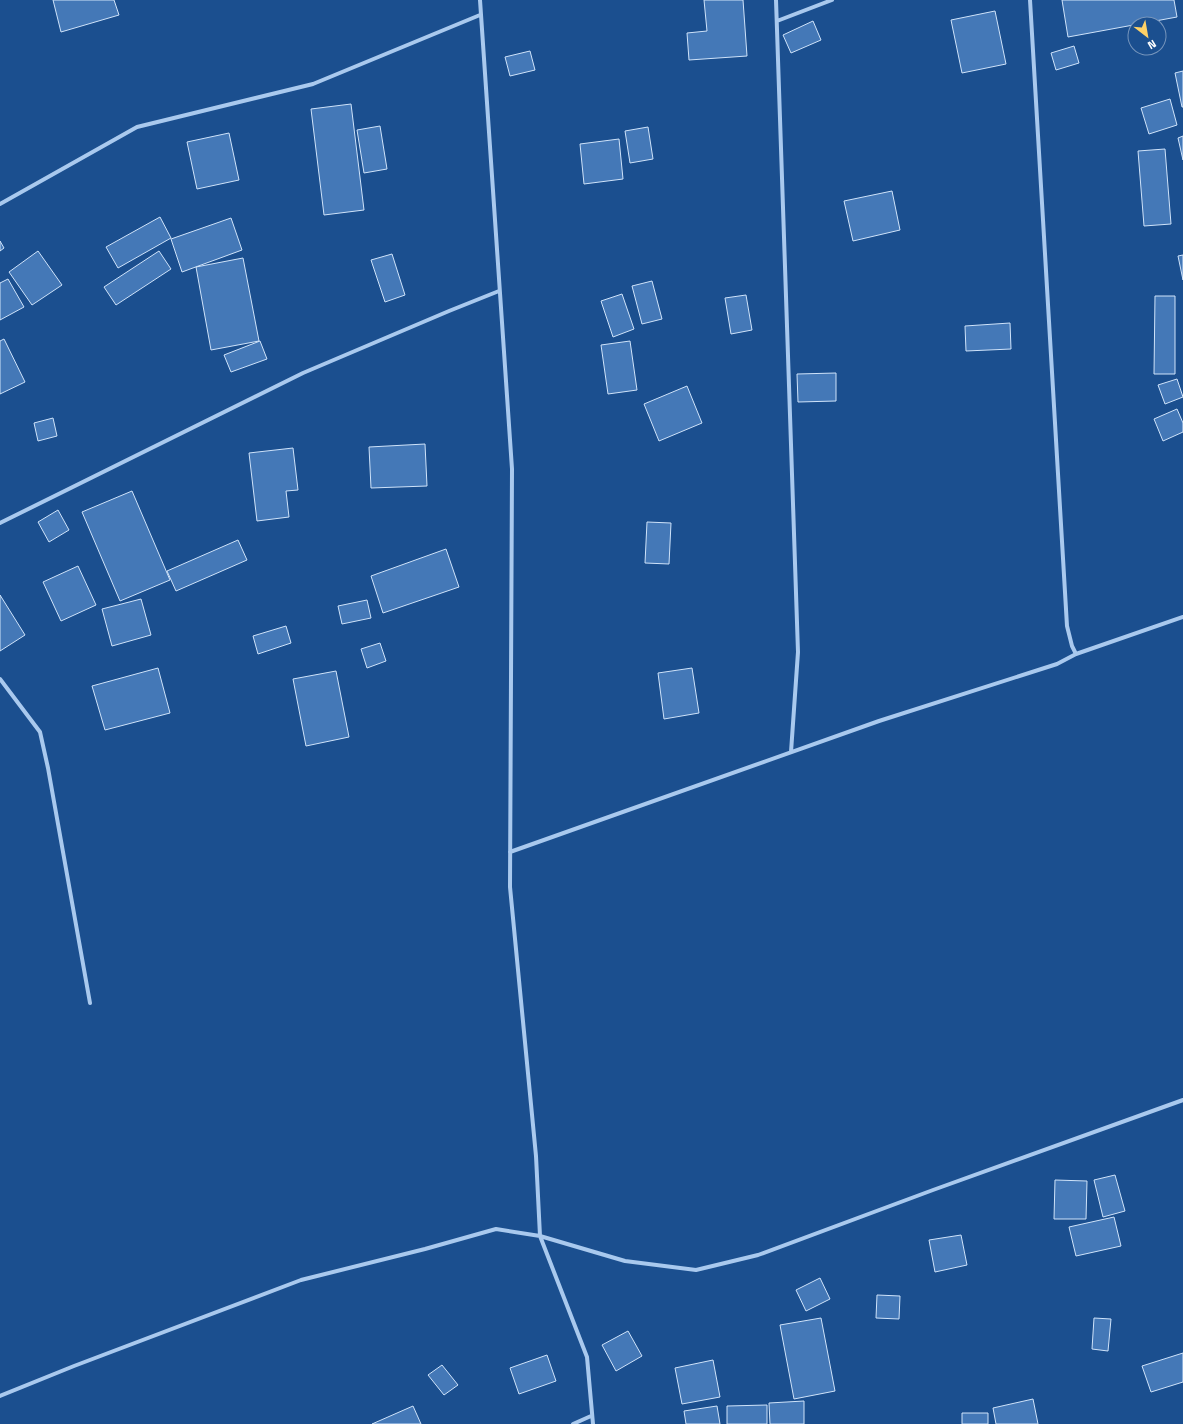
<svg xmlns="http://www.w3.org/2000/svg" width="1183" height="1424" viewBox="0 0 1183 1424" font-family="'Titillium Web',sans-serif">
  <style>
    .building { fill: #4478b7; stroke: #cfe3fa }
    .lines { fill: none; stroke-linecap: round; stroke-linejoin: round }
    .street { stroke: #a9c9ee; stroke-width: 4 }
  </style>
  <rect width="100%" height="100%" fill="#1b4f8f"/>
  <path class="building" d="M53,0H114L119,15L61,32Z
    M704,0H743L747,56L689,60L687,33L707,31Z
    M1062,0H1174L1177,17L1068,37Z
    M995,11L1006,64L962,73L951,20Z
    M813,21L821,40L791,53L783,35Z
    M1074,46L1079,63L1056,70L1051,53Z
    M530,51L535,70L510,76L505,57Z
    M1183,71V107H1182L1175,73Z
    M1170,99L1177,125L1149,134L1141,108Z
    M351,104L364,210L324,215L311,109Z
    M380,126L387,169L364,173L357,130Z
    M648,127L653,159L630,163L625,131Z
    M229,133L239,180L197,189L187,142Z
    M1183,136V160L1178,138Z
    M619,139L623,179L584,184L580,144Z
    M1165,149L1171,224L1144,226L1138,151Z
    M892,191L900,230L853,241L844,201Z
    M160,217L171,238L118,268L106,247Z
    M231,218L242,250L182,272L171,239Z
    M0,241L4,248L0,251Z
    M38,251L62,285L32,305L9,272Z
    M159,251L171,269L116,305L104,287Z
    M392,254L405,295L385,302L371,260Z
    M1183,255V280L1178,256Z
    M243,258L259,341L211,350L196,267Z
    M8,279L24,307L0,320V283Z
    M652,281L662,319L642,324L632,286Z
    M622,294L634,329L613,337L601,301Z
    M746,295L752,330L731,334L725,298Z
    M1155,296H1175V374H1154Z
    M1010,323L1011,349L966,351L965,326Z
    M4,339L25,382L0,394V341Z
    M260,341L267,359L231,372L224,355Z
    M630,341L637,390L608,394L601,345Z
    M836,373V401L798,402L797,374Z
    M1177,379L1183,397L1165,404L1158,385Z
    M687,386L702,423L659,441L644,404Z
    M1177,409L1183,423V432L1163,441L1154,419Z
    M53,418L57,436L38,441L34,423Z
    M425,444L427,486L371,488L369,447Z
    M293,448L298,490L286,491L289,517L257,521L249,453Z
    M132,491L170,580L120,601L82,512Z
    M58,510L69,530L49,542L38,522Z
    M647,522L671,523L669,564L645,563Z
    M238,540L247,560L176,591L167,571Z
    M446,549L459,587L383,613L371,576Z
    M78,566L96,605L61,621L43,582Z
    M0,595L25,635L0,651Z
    M141,599L151,635L112,646L102,609Z
    M367,600L371,618L342,624L338,606Z
    M286,626L291,643L258,654L253,636Z
    M380,643L386,661L367,668L361,649Z
    M158,668L170,713L105,730L92,686Z
    M692,668L699,713L664,719L658,673Z
    M336,671L349,737L306,746L293,679Z
    M1115,1175L1125,1211L1103,1217L1094,1180Z
    M1055,1180L1087,1181L1086,1219H1054Z
    M1114,1217L1121,1246L1076,1256L1069,1227Z
    M961,1235L967,1265L935,1272L929,1240Z
    M820,1278L830,1299L806,1311L796,1290Z
    M877,1295L900,1296L899,1319L876,1318Z
    M821,1318L835,1391L794,1399L780,1325Z
    M1094,1318L1111,1319L1108,1351L1092,1349Z
    M628,1331L642,1356L616,1371L602,1345Z
    M1183,1353V1382L1151,1392L1142,1366Z
    M547,1355L556,1381L519,1394L510,1368Z
    M713,1360L720,1397L682,1404L675,1368Z
    M442,1365L458,1385L444,1395L428,1375Z
    M1033,1399L1038,1424H996L993,1408Z
    M804,1401V1424H770L769,1403Z
    M767,1405V1424H727V1406Z
    M413,1406L421,1424H372Z
    M717,1406L720,1424H686L684,1411Z
    M962,1413H988V1424H962Z"/>
  <g class="lines">
    <path class="street" d="M480,0L512,469L510,887L536,1156L540,1236L587,1357L593,1424
      M776,0L798,652L791,752
      M1030,0L1067,626L1072,646L1076,654L1183,617
      M777,21L832,0
      M0,204L137,127L313,84L480,15
      M0,523L303,373L449,311L499,291
      M0,679L40,732L48,768L90,1003
      M510,852L879,721L1057,664L1076,654
      M0,1396L74,1366L301,1280L425,1249L496,1229L540,1236L625,1261L696,1270L758,1255L933,1190L1183,1100
      M573,1424L591,1416"/>
  </g>
  <g transform="translate(1147 36) rotate(149)"><circle r="19" fill="#1b4f8f" stroke="#7695bc"/>
  <path d="M0-3L7 15L0 10L-7 15Z" fill="#ffd166"/>
  <text y="-6" font-size="11" font-weight="bold" text-anchor="middle" fill="#ffffff">N</text>
  </g>
</svg>
